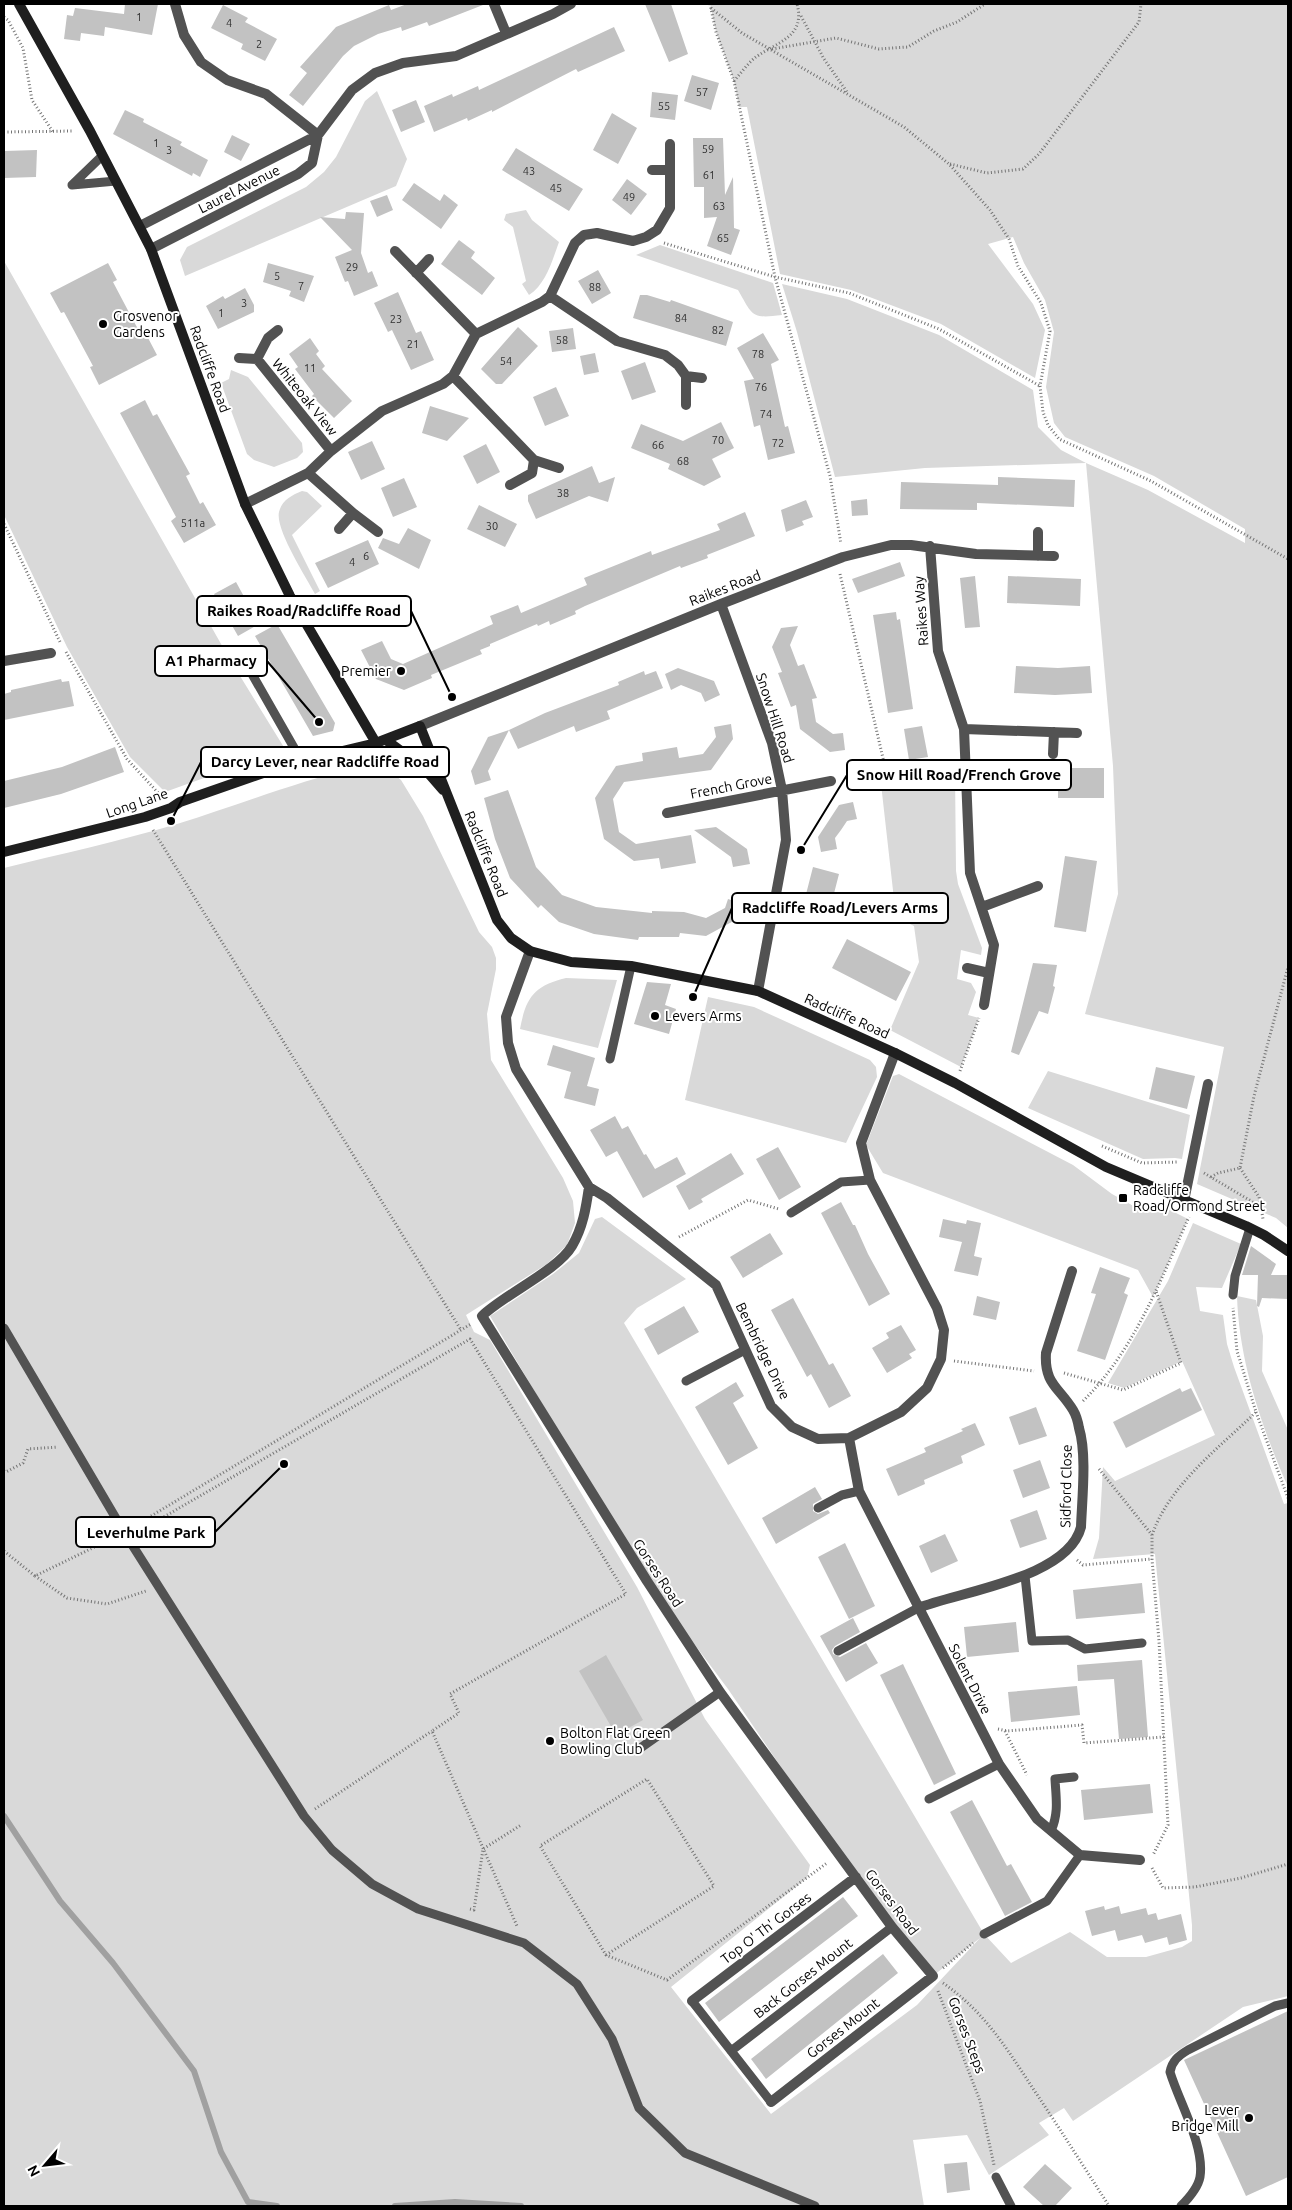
<svg xmlns="http://www.w3.org/2000/svg" width="1292" height="2210" viewBox="0 0 1292 2210" font-family="Ubuntu,sans-serif">
  <style>
    .green { fill: #d9d9d9 }
    .lines { fill: none; stroke-linecap: round; stroke-linejoin: round }
    .stream { stroke: #a0a0a0; stroke-width: 6 }
    .building { fill: #c2c2c2 }
    .path { stroke: #747474; stroke-width: 3; stroke-dasharray: 1 2.5; stroke-linecap: butt }
    .lane { stroke: #525252; stroke-width: 9 }
    .street { stroke: #525252; stroke-width: 10 }
    .secondary { stroke: #1f1f1f; stroke-width: 10 }
    .poi-dot { fill: #000; stroke: #fff; stroke-width: 2 }
    .labels { text-anchor: middle; stroke-width: 4; stroke-linejoin: round; paint-order: stroke }
    .number-label { font-size: 11px; fill: #303030 }
    .street-label { font-size: 14px; fill: #000; stroke: #fff }
    .poi-label { font-size: 14px; fill: #000; stroke: #fff; text-anchor: start }
    .leader { fill: none; stroke: #000; stroke-width: 2 }
    .callout-dot { fill: #000; stroke: #fff; stroke-width: 2 }
    .callout { fill: #fff; stroke: #000; stroke-width: 2 }
    .callout-label { font-size: 15px; text-anchor: middle; font-weight: bold; fill: #000 }
  </style>
  <rect width="100%" height="100%" fill="#fff"/>
  <path class="green" d="M710,4H1288V1228L1276,1218L1197,1184L1224,1047L1085,1014L1118,894L1113,766L1086,463L925,468L835,477L797,332L782,284L847,299L939,335L1033,390L1038,427L1061,450L1086,463L1148,490L1245,543V529L1154,476L1065,437L1054,423L1046,387L1054,332L1045,300L1024,263L1013,237L988,244L1033,304L1045,330L1035,378L941,324L851,290L780,274L747,107H739L734,81L716,32Z
    M377,91L407,159L396,186L185,276L180,260L187,247L306,187L324,172L336,157L365,101Z
    M526,210L532,220L559,242C552,261 546,284 529,295L522,284L526,281L513,227L504,220L506,214Z
    M660,245L773,283L782,315C751,319 753,316 738,290L636,255Z
    M4,261L229,658L285,749L165,792L130,757L67,647L4,515Z
    M231,370L248,377L302,443L303,452L297,458L274,467L254,460L247,454L221,383L229,379Z
    M302,491L307,492L322,506L292,535L320,591L315,594C306,577 275,529 279,512C282,500 292,495 302,491Z
    M879,766L955,772L956,871L958,884L982,948L981,955L961,950L957,979L971,983L976,992L968,1015L979,1018L961,1067L890,1030L919,962L914,926L896,917Z
    M358,767H385L401,780L423,816L479,932L492,947L496,958V969L487,1014L491,1060L563,1178L573,1201L575,1223L567,1245L547,1264L466,1315L474,1332L490,1340L637,1587L705,1719L810,1865L807,1878L671,1987L771,2114L917,2005L980,1938L933,1976L840,1854L728,1689L647,1581L490,1316L553,1274L579,1253L595,1219L602,1217L686,1279L637,1308L624,1323L984,1934L1011,1963L1070,1932L1107,1957H1146L1182,1947L1192,1941V1925L1155,1554L1093,1559L1099,1538L1103,1467L1115,1481L1215,1435L1182,1361L1124,1388L1108,1383L1168,1281L1193,1223L1241,1244L1222,1288L1196,1287L1200,1311L1223,1315L1227,1344L1234,1367L1284,1504L1288,1503V1996L1243,2007L1073,2121L1064,2108L1039,2123L1049,2135L989,2175L967,2135L913,2140L924,2206H4V868C61,854 120,841 177,824C238,805 296,782 358,767Z
    M566,978L617,980L598,1048L520,1029C526,997 534,986 566,978Z
    M708,997L754,1007L870,1060L876,1067L877,1077L846,1143L685,1100Z
    M1048,1071L1190,1115L1182,1159L1175,1158L1143,1159L1028,1108Z
    M899,1074L1073,1165L1112,1194L1146,1213L1168,1209L1188,1219L1153,1297L1138,1270L883,1173L866,1145L893,1076Z
    M1237,1296L1256,1300L1263,1336L1262,1371L1288,1430V1487C1262,1428 1239,1362 1237,1296Z"/>
  <g class="lines">
    <path class="stream" d="M4,1816L60,1901L113,1963L194,2071L221,2152L248,2202L277,2206
      M395,2206L455,2202L521,2206"/>
  </g>
  <path class="building" d="M125,4H158L152,35L105,27L104,36L81,33L80,41L64,39L67,15L73,16L75,8L124,14Z
    M407,4L483,5L429,26L427,22L402,31L401,27L378,34L354,46L343,56L303,106L289,95L307,73L300,67L336,27L389,5L391,10Z
    M645,4H671L688,54L669,62Z
    M223,5L248,18L245,22L277,39L265,61L241,49L243,44L211,28Z
    M614,27L625,51L578,72L576,69L492,112V110L468,121L467,118L434,132L424,106L452,94L453,97L478,86L479,90Z
    M692,75L719,83L711,110L684,101Z
    M652,92L678,95L675,120L650,117Z
    M416,100L425,122L401,132L392,110Z
    M125,110L144,119L143,122L182,142L180,145L208,160L200,177L193,173L192,176L113,134Z
    M612,113L637,128L618,164L593,150Z
    M232,135L250,144L241,161L224,152Z
    M693,138H723L725,195L733,177L734,228L740,230L731,255L707,246L717,217L704,218V187H694Z
    M516,148L583,189L569,211L502,170Z
    M37,150L36,177L4,178V151Z
    M627,179L647,194L631,215L612,200Z
    M414,183L440,201L444,194L458,205L441,229L402,200Z
    M387,195L393,210L377,217L370,201Z
    M346,212L364,213L361,253L368,273L372,271L378,286L354,296L348,281L345,282L335,257L352,250L320,217L345,219Z
    M459,240L475,252L471,258L495,278L482,295L441,264Z
    M108,263L117,280L113,282L133,320L143,338L147,336L157,355L99,385L90,367L93,366L64,312L61,313L50,293Z
    M268,263L314,276L304,302L289,296L291,291L263,282Z
    M598,270L611,293L592,304L578,281Z
    M245,288L254,305V312L218,329L206,306L223,296L225,299Z
    M398,292L416,333L421,331L434,360L411,370L392,330L388,332L374,303Z
    M640,295H647L670,302L671,300L733,322L726,346L633,318Z
    M518,327L538,346L502,384H496L481,369Z
    M573,328L576,349L552,352L549,331Z
    M763,333L779,360L771,364L785,427L788,426L795,453L768,460L760,425L754,427L744,381L754,379L737,348Z
    M310,338L319,351L316,354L325,366L322,369L352,401L334,418L312,396L314,394L295,369L298,367L289,354Z
    M595,353L599,372L584,375L580,356Z
    M645,362L656,392L632,400L621,371Z
    M556,387L569,416L545,426L533,397Z
    M145,400L153,416L157,414L190,474L186,476L200,504L203,502L216,525L184,543L171,521L176,517L120,413Z
    M430,406L469,418L447,441L422,433Z
    M721,422L734,448L712,459L721,477L704,486L668,469L670,464L631,448L641,424L683,441Z
    M372,441L385,469L361,480L348,452Z
    M486,444L500,472L477,484L463,456Z
    M592,466L599,483L615,477L608,502L589,496L536,519L528,501V495Z
    M998,477L1075,480L1074,507L977,503V510L900,509L901,482L998,485Z
    M404,478L417,507L393,517L381,488Z
    M867,499L868,515L852,516L851,501Z
    M806,500L813,517L802,521L804,525L786,532L781,510Z
    M479,505L517,524L505,547L467,529Z
    M745,512L755,536L707,555L708,558L681,568L680,566L585,606L575,611L576,614L550,625L549,621L538,626L537,624L490,644V646L480,650L482,654L431,675L432,678L404,690L376,679L361,650L382,641L391,659L403,664L493,624L490,616L518,605L521,613L587,585L584,578L651,551L652,555L720,530L717,524Z
    M408,528L431,540L419,569L378,548L383,538L399,544Z
    M368,540L379,564L328,588L315,563Z
    M900,562L905,576L858,593L852,579Z
    M975,576L980,627L965,628L960,578Z
    M1008,576L1081,579L1080,606L1007,603Z
    M236,582L259,624L238,636L214,594Z
    M896,612L897,620L900,619L913,709L888,713L873,615Z
    M277,624L335,723L333,731L313,736L255,636Z
    M798,626L790,645L798,666L804,664L817,698L812,699L816,722L833,734L843,733L845,750L830,752L800,729L796,705L791,707L778,673L782,672L772,647L781,628Z
    M1016,666L1058,668L1090,666L1092,693L1055,695L1014,693Z
    M678,668L714,681L720,695L705,702L701,693L681,685L671,690L665,674Z
    M644,671L645,675L656,671L663,688L607,711L610,719L576,732L574,726L518,749L509,730L545,713L619,685L618,682Z
    M61,679L62,682L69,681L74,706L4,720V694L11,692V690Z
    M731,724L733,739L711,770L624,782L613,799L619,832L636,844L691,835L696,863L661,869L659,858L634,861L604,839L595,798L616,766L643,761L642,753L677,747L679,758L703,754L716,737L714,727Z
    M922,726L928,757L909,760L904,729Z
    M509,730L488,771L491,780L475,785L471,771L488,737Z
    M115,747L124,772L61,794L4,808V781L62,767Z
    M1058,768H1104V798H1058Z
    M508,790L536,867L562,895L596,907L652,913V911L684,912L706,918L725,908L728,899L744,904L739,918L706,936L680,933L679,937H639L638,940L594,934L559,922L541,905L538,908L510,878L495,839L484,798Z
    M853,802L857,819L847,821L841,830L835,838L837,849L821,852L818,837L839,805Z
    M716,827L747,849L750,864L733,867L731,857L694,830Z
    M1065,856L1097,861L1086,932L1054,927Z
    M813,867L839,874L830,909L804,902Z
    M847,939L911,972L896,1001L832,968Z
    M1033,963L1057,965L1053,986L1055,987L1048,1014L1039,1011L1019,1055L1011,1052Z
    M647,982L671,984L665,1005L676,1009L669,1034L634,1024Z
    M553,1045L595,1058L587,1086L599,1089L595,1106L564,1098L571,1072L547,1065Z
    M1156,1067L1195,1076L1187,1109L1149,1099Z
    M615,1116L622,1129L628,1126L644,1155L646,1154L655,1169L677,1157L686,1174L643,1198L617,1151L606,1157L590,1130Z
    M778,1147L801,1187L779,1200L756,1159Z
    M731,1153L744,1174L701,1199L703,1202L689,1210L676,1186Z
    M841,1202L853,1225H855L868,1254L890,1294L869,1306L821,1213Z
    M943,1219L966,1224L967,1220L981,1223L974,1256L982,1258L978,1276L954,1271L962,1242L939,1237Z
    M770,1233L783,1254L743,1278L730,1257Z
    M1251,1246L1276,1264L1271,1275H1288V1299L1262,1298L1259,1307L1257,1306L1258,1275H1242Z
    M1100,1267L1130,1278L1124,1293L1128,1295L1105,1360L1077,1351L1096,1294L1091,1293Z
    M977,1296L1000,1302L996,1320L973,1315Z
    M793,1298L829,1365L833,1363L851,1396L829,1408L811,1374L807,1377L771,1310Z
    M684,1306L699,1332L658,1355L644,1329Z
    M901,1325L916,1350L909,1354L912,1358L887,1373L872,1348L889,1338L886,1333Z
    M736,1382L744,1396L733,1403L758,1448L728,1465L695,1407Z
    M1180,1388L1182,1392L1191,1388L1202,1410L1126,1448L1113,1422Z
    M1036,1407L1047,1436L1019,1445L1009,1417Z
    M975,1423L985,1445L961,1456L963,1463L924,1480L925,1484L898,1496L886,1469L926,1452L924,1448L963,1431L961,1429Z
    M1040,1460L1050,1488L1023,1498L1013,1470Z
    M815,1487L822,1499L813,1504V1511L818,1514L828,1510L830,1513L776,1544L762,1518Z
    M1037,1510L1047,1539L1020,1548L1010,1520Z
    M945,1534L958,1561L931,1573L919,1546Z
    M845,1543L875,1606L849,1619L818,1557Z
    M1142,1583L1145,1613L1076,1619L1073,1590Z
    M853,1618L860,1632L835,1646L832,1650L833,1654L840,1657L866,1643L878,1663L846,1682L820,1636Z
    M1016,1622L1019,1652L967,1657L964,1627Z
    M606,1655L643,1720L616,1735L579,1671Z
    M1142,1660L1148,1737L1119,1739L1114,1679L1078,1681L1077,1665Z
    M903,1664L956,1774L934,1785L880,1675Z
    M1077,1686L1080,1715L1011,1722L1008,1692Z
    M1150,1784L1153,1813L1084,1820L1081,1790Z
    M972,1800L1007,1866L1011,1864L1032,1902L1005,1916L950,1812Z
    M843,1897L858,1916L719,2022L705,2003Z
    M1104,1906L1105,1910L1119,1906L1121,1914L1146,1908L1148,1915L1156,1913L1158,1920L1181,1914L1187,1940L1169,1945L1167,1937L1145,1943L1142,1935L1118,1941L1115,1930L1092,1936L1085,1911Z
    M883,1954L898,1973L766,2079L751,2059Z
    M1288,2011V2177L1246,2196L1184,2060Z
    M967,2162L970,2190L947,2193L944,2164Z
    M1045,2164L1072,2188L1055,2206H1044L1023,2187Z"/>
  <g class="lines">
    <path class="path" d="M710,4L716,32L734,81L775,277L830,476L841,544
      M711,8L742,33L904,127L949,164L990,210L1009,239L1018,266L1041,303L1050,331L1040,386L1043,412L1048,425L1059,439L1151,481L1288,559
      M801,16L824,59L847,92
      M4,17L8,20L23,48L32,100L53,132
      M772,49L836,38L879,49L908,47L934,31L957,22L985,4
      M734,81C741,73 748,63 756,57C777,42 806,37 797,4
      M4,132L73,131
      M950,164L987,173L1023,169L1039,154L1139,22L1141,4
      M664,243L775,277L849,293L939,329L1040,386
      M4,524L60,642
      M840,574L886,771L953,777
      M66,652L127,759L161,796
      M153,830L461,1330
      M960,1071L979,1018
      M1102,1146L1142,1163L1178,1162
      M1240,1168L1259,1197L1261,1207
      M1204,1173L1261,1207L1263,1219
      M1211,1177L1218,1173L1240,1168L1254,1096L1288,967
      M679,1237L748,1200L779,1209
      M954,1361L1034,1371
      M1064,1373L1123,1390L1181,1363L1156,1291
      M1083,1401C1134,1351 1160,1281 1189,1217
      M1256,1412L1288,1498
      M1099,1469L1152,1535V1559L1159,1641L1168,1825L1153,1855
      M4,1471L6,1472L23,1463L28,1449L58,1447
      M136,1525L471,1324
      M1152,1535C1170,1484 1218,1449 1256,1412L1237,1351L1233,1308
      M147,1540L150,1525L470,1339L626,1594L450,1694L459,1713L432,1731L517,1926
      M4,1551L35,1576L113,1538
      M1077,1560L1083,1565L1152,1559
      M35,1576L67,1598L107,1604L146,1591
      M998,1729L1007,1731L1082,1725L1084,1743L1164,1737
      M1005,1731L1027,1775
      M315,1809L432,1731
      M1152,1868L1163,1888L1195,1887L1241,1878L1288,1864
      M470,1909L474,1910L483,1849L521,1825
      M606,1955L714,1886L647,1779L540,1846L606,1955L667,1980L827,1863
      M943,1968L973,1943
      M943,1983C985,2012 1007,2049 1034,2090C1060,2129 1084,2167 1109,2206
      M938,1991L980,2101L994,2165"/>
    <path class="lane" d="M72,185L116,181
      M72,185L102,156
      M248,667L301,760
      M610,1059L631,966
      M791,1213L841,1182L870,1180
      M1233,1295L1235,1276L1250,1228
      M4,1328L124,1532L304,1816L332,1850L372,1884L418,1909L524,1943L577,1984L612,2039L639,2108L685,2153L815,2206
      M686,1381L745,1350
      M818,1508L842,1495L859,1491
      M1025,1576L1032,1641L1068,1640L1085,1649L1142,1643
      M838,1651L918,1608
      M639,1749L720,1692
      M929,1799L999,1764
      M1051,1831C1059,1813 1056,1798 1055,1779L1074,1777
      M984,1934L1047,1901L1080,1855
      M692,2001L771,2102
      M731,2051L892,1927
      M996,2177L1011,2206
      M1181,2206C1188,2199 1198,2188 1200,2177C1205,2146 1179,2102 1170,2072C1172,2061 1178,2056 1188,2050L1275,2006L1288,2003"/>
    <path class="street" d="M175,4L184,35L201,62L227,80L266,94L318,135
      M494,4L506,33
      M652,170H670
      M140,226L318,135
      M151,249L298,174L312,163L318,135L352,90L375,73L403,63L456,56L553,14L571,4
      M395,251L476,334
      M416,273L429,259
      M550,296L617,341L665,355L678,365L686,376V405
      M239,358L257,359L268,338L278,330
      M257,359L331,451
      M453,376L534,460L559,468
      M686,376L702,378
      M308,473L353,513L378,532
      M510,485L532,473L534,460
      M245,504L308,473L331,451L382,411L443,384L453,376L476,334L542,302L550,296L575,243L584,235L597,233L633,241L646,237L657,230L670,208V144
      M339,529L353,513
      M930,546L938,651L964,729L970,873L994,945L984,1005
      M1038,556V532
      M721,604L772,743L782,790L786,840L758,991
      M4,661L51,653
      M420,726L721,604L843,557L891,545H911L976,554L1054,556
      M964,729L1077,733
      M1053,754L1054,732
      M667,813L831,781
      M982,907L1038,886
      M530,951L506,1017L508,1043L516,1069L589,1187L607,1198L716,1285L771,1406L792,1427L818,1439L849,1438L901,1412L927,1388L941,1359L944,1330L937,1308L870,1180L861,1143L895,1053
      M967,968L989,973
      M589,1187C586,1208 583,1227 572,1246C558,1270 505,1294 482,1316L647,1581L720,1692L892,1927L933,1976L771,2102
      M1184,1201L1208,1084
      M849,1438L859,1491L999,1764L1037,1819L1080,1855L1140,1860
      M918,1608C962,1591 1068,1578 1081,1527C1082,1499 1087,1454 1079,1428C1078,1422 1076,1415 1073,1410C1059,1387 1044,1384 1046,1353L1072,1271
      M692,2001L856,1877"/>
    <path class="secondary" d="M19,4L90,131L151,249L245,504L290,596L376,743
      M386,740L423,767L443,790
      M4,852L145,817L171,808L180,802L292,763L376,743L420,726L497,920L511,938L530,951L571,962L631,966L758,991L895,1053L955,1083L1106,1167L1246,1226L1264,1235L1288,1251"/>
  </g>
  <g class="poi-dot">
    <circle cx="103" cy="324" r="5"/>
    <circle cx="401" cy="671" r="5"/>
    <circle cx="655" cy="1016" r="5"/>
    <rect x="1118" y="1193" width="10" height="10" rx="2.5"/>
    <circle cx="550" cy="1741" r="5"/>
    <circle cx="1249" cy="2118" r="5"/>
  </g>
  <g class="labels">
    <g class="number-label">
      <text x="139" y="21">1</text>
      <text x="229" y="27">4</text>
      <text x="259" y="48">2</text>
      <text x="702" y="96">57</text>
      <text x="664" y="110">55</text>
      <text x="156" y="147">1</text>
      <text x="708" y="153">59</text>
      <text x="169" y="154">3</text>
      <text x="529" y="175">43</text>
      <text x="709" y="179">61</text>
      <text x="556" y="192">45</text>
      <text x="629" y="201">49</text>
      <text x="719" y="210">63</text>
      <text x="723" y="242">65</text>
      <text x="352" y="271">29</text>
      <text x="277" y="280">5</text>
      <text x="301" y="290">7</text>
      <text x="595" y="291">88</text>
      <text x="244" y="307">3</text>
      <text x="221" y="317">1</text>
      <text x="681" y="322">84</text>
      <text x="396" y="323">23</text>
      <text x="718" y="334">82</text>
      <text x="562" y="344">58</text>
      <text x="413" y="348">21</text>
      <text x="758" y="358">78</text>
      <text x="506" y="365">54</text>
      <text x="310" y="372">11</text>
      <text x="761" y="391">76</text>
      <text x="766" y="418">74</text>
      <text x="718" y="444">70</text>
      <text x="778" y="447">72</text>
      <text x="658" y="449">66</text>
      <text x="683" y="465">68</text>
      <text x="563" y="497">38</text>
      <text x="193" y="527">511a</text>
      <text x="492" y="530">30</text>
      <text x="366" y="560">6</text>
      <text x="352" y="566">4</text>
    </g>
    <g class="street-label">
      <text transform="translate(239 189) rotate(-27)" y="5">Laurel Avenue</text>
      <text transform="translate(210 369) rotate(70)" y="5">Radcliffe Road</text>
      <text transform="translate(305 397) rotate(51)" y="5">Whiteoak View</text>
      <text transform="translate(725 588) rotate(-21)" y="5">Raikes Road</text>
      <text transform="translate(921 611) rotate(-94)" y="5">Raikes Way</text>
      <text transform="translate(775 718) rotate(72)" y="5">Snow Hill Road</text>
      <text transform="translate(731 786) rotate(-11)" y="5">French Grove</text>
      <text transform="translate(137 803) rotate(-19)" y="5">Long Lane</text>
      <text transform="translate(486 854) rotate(68)" y="5">Radcliffe Road</text>
      <text transform="translate(847 1016) rotate(24)" y="5">Radcliffe Road</text>
      <text transform="translate(763 1351) rotate(64)" y="5">Bembridge Drive</text>
      <text transform="translate(1066 1486) rotate(-89)" y="5">Sidford Close</text>
      <text transform="translate(658 1573) rotate(57)" y="5">Gorses Road</text>
      <text transform="translate(970 1679) rotate(63)" y="5">Solent Drive</text>
      <text transform="translate(892 1902) rotate(53)" y="5">Gorses Road</text>
      <text transform="translate(766 1928) rotate(-37)" y="5">Top O' Th' Gorses</text>
      <text transform="translate(803 1978) rotate(-38)" y="5">Back Gorses Mount</text>
      <text transform="translate(843 2028) rotate(-38)" y="5">Gorses Mount</text>
      <text transform="translate(967 2035) rotate(69)" y="5">Gorses Steps</text>
    </g>
    <g class="poi-label">
      <text x="113" y="321">Grosvenor<tspan x="113" dy="16">Gardens</tspan></text>
      <text x="391" y="676" text-anchor="end">Premier</text>
      <text x="665" y="1021">Levers Arms</text>
      <text x="1133" y="1195">Radcliffe<tspan x="1133" dy="16">Road/Ormond Street</tspan></text>
      <text x="560" y="1738">Bolton Flat Green<tspan x="560" dy="16">Bowling Club</tspan></text>
      <text x="1239" y="2115" text-anchor="end">Lever<tspan x="1239" dy="16">Bridge Mill</tspan></text>
    </g>
  </g>
  <path class="leader" d="M452 697L411 611M319 722L267 661M171 821L201 762M801 850L847 775M693 997L732 908M284 1464L215 1532"/>
  <g class="callout-dot">
    <circle cx="452" cy="697" r="5"/>
    <circle cx="319" cy="722" r="5"/>
    <circle cx="171" cy="821" r="5"/>
    <circle cx="801" cy="850" r="5"/>
    <circle cx="693" cy="997" r="5"/>
    <circle cx="284" cy="1464" r="5"/>
  </g>
  <g class="callout">
    <rect x="197" y="596" width="214" height="30" rx="5"/>
    <rect x="155" y="646" width="112" height="30" rx="5"/>
    <rect x="201" y="747" width="248" height="30" rx="5"/>
    <rect x="847" y="760" width="224" height="30" rx="5"/>
    <rect x="732" y="893" width="216" height="30" rx="5"/>
    <rect x="76" y="1517" width="139" height="30" rx="5"/>
  </g>
  <g class="callout-label">
    <text x="304" y="616">Raikes Road/Radcliffe Road</text>
    <text x="211" y="666">A1 Pharmacy</text>
    <text x="325" y="767">Darcy Lever, near Radcliffe Road</text>
    <text x="959" y="780">Snow Hill Road/French Grove</text>
    <text x="840" y="913">Radcliffe Road/Levers Arms</text>
    <text x="146" y="1538">Leverhulme Park</text>
  </g>
  <rect width="1292" height="2210" fill="none" stroke="#000000" stroke-width="10"/>
  <g transform="translate(45 2165) rotate(242)" stroke="#ffffff" stroke-width="4" paint-order="stroke">
  <path d="M0-4L9 19L0 12L-9 19Z" fill="#000000"/>
  <text y="-8" font-size="14" font-weight="bold" text-anchor="middle" fill="#000000">N</text>
  </g>
</svg>
